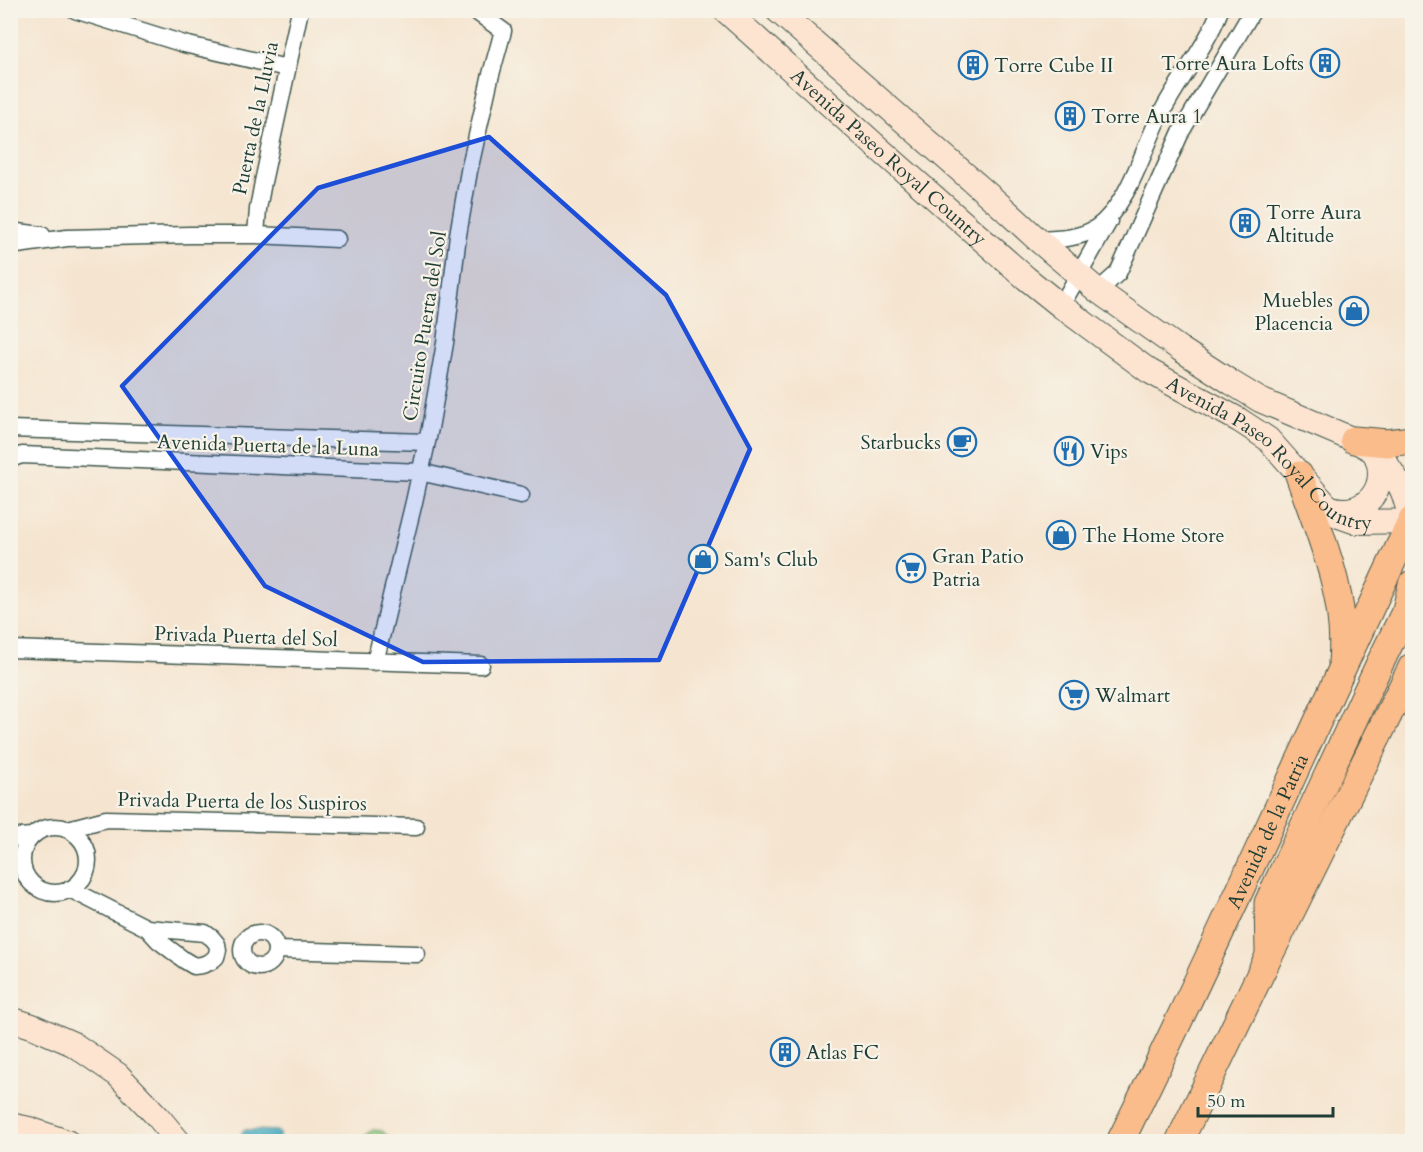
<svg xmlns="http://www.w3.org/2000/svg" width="1423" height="1152" viewBox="0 0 1423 1152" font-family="Cardo,serif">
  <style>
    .pitch { fill: #8eca80; stroke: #56845a; stroke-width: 1.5 }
    .water { fill: url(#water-rules); stroke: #34787e; stroke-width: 1.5 }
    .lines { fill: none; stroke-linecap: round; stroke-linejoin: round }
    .street-casing { stroke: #3f564b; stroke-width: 19 }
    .secondary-casing { stroke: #3f564b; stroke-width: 26 }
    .primary-casing { stroke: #3f564b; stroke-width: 29 }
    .street { stroke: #fff; stroke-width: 16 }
    .secondary { stroke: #fde4d1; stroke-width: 24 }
    .primary { stroke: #fabc8b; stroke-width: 27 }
    .marked { fill: #1d4ed8; fill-opacity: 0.2; stroke: #1d4ed8; stroke-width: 4.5; stroke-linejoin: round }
    .labels { text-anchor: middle; stroke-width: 4.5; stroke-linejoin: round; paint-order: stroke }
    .poi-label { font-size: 20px; fill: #1f3d34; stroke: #f7f3e8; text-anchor: start }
    .street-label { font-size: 20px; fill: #1f3d34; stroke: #f7f3e8 }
  </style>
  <defs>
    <pattern id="water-rules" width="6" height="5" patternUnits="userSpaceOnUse" patternTransform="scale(1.5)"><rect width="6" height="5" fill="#4ab2c9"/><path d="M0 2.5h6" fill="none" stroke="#3d92a4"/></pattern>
  </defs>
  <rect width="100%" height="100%" fill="#f7f3e8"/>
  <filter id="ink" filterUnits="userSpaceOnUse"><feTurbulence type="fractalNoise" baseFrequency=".0167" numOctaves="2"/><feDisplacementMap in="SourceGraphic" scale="12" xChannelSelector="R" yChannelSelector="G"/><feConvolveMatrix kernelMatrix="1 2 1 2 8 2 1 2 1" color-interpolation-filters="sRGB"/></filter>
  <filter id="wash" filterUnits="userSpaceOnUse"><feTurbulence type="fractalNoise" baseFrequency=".008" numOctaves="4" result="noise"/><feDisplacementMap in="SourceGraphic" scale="24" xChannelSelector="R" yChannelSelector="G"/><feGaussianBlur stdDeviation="1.35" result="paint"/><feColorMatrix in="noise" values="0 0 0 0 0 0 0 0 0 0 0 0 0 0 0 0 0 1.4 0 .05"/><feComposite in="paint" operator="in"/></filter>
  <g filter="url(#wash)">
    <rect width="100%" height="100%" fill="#f5e5d0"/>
    <path class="pitch" d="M373,1130L382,1131L392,1141H359Z"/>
    <path class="water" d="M246,1130L276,1131L279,1133V1141H242V1132Z"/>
  </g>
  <g filter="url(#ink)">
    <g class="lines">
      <g class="street-casing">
        <path id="street" d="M75,10L184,44L287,68
          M10,231L42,235
          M256,235L258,209L263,182L300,10
          M1038,240C1057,239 1079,239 1096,228C1129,205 1143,149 1161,114C1179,78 1206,48 1220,10
          M10,246L67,238L190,235H256L337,239
          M1098,291L1118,273L1181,132L1253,10
          M1061,306L1109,221
          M10,429L427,442
          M10,459L22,455L420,472L521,495
          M10,649L481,665
          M375,662L414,502L430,428L445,343L458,235L469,171L490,78L503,31L474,10
          M22 860a33 33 0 1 1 66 0a33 33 0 1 1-66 0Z
          M68,829L106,819L416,827
          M10,838L31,836
          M70,889L147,928L159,941L184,960L194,966L202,965L210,962L216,957L218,950L217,944L212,938L205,933L147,928
          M242 950a17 17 0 1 1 34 0a17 17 0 1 1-34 0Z
          M277,950L417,954"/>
      </g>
      <g class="secondary-casing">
        <g id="secondary">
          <path id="s1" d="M725,10L877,147L1026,278L1061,306L1149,371L1239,420L1268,439L1329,508L1339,516L1356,522L1412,521L1403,492L1397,480L1383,459L1374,451L1354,440L1260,400L1232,383L1180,349L1098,291L1038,240L1000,205L777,10"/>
          <path d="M1331,508C1367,519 1392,483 1374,452"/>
          <path d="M10,1019L32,1026L73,1044L118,1075L158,1117L179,1142"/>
          <path d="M10,1125L29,1129L67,1142"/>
        </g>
      </g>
      <g class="primary-casing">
        <g id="primary">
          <path d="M1354,440L1387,443L1412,440"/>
          <path d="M1299,475C1320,535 1348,597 1342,662"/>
          <path d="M1269,952L1268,903L1380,663L1406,610L1412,584"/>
          <path id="s2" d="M1120,1142C1222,937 1313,726 1412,520"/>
          <path d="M1179,1142L1269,956L1412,667"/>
        </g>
      </g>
      <use href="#street" class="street"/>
      <use href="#secondary" class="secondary"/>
      <use href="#primary" class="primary"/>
    </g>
  </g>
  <path class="marked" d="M489,137L666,295L750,449L659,660L423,662L265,586L122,386L318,188Z"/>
  <defs>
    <g id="building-ring" transform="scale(1.5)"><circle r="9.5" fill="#f7f3e8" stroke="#1f6fb2" stroke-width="1.5"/><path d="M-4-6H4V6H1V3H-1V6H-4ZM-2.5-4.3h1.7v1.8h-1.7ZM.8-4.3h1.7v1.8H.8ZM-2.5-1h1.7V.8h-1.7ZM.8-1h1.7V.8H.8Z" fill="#1f6fb2"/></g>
    <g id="shop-ring" transform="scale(1.5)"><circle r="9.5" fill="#f7f3e8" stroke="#1f6fb2" stroke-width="1.5"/><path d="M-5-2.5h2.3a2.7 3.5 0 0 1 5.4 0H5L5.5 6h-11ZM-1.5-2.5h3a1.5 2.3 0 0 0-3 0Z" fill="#1f6fb2"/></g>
    <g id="cafe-ring" transform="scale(1.5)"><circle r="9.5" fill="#f7f3e8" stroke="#1f6fb2" stroke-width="1.5"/><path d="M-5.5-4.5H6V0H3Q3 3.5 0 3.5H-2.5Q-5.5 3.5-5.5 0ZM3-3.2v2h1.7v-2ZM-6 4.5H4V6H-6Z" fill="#1f6fb2"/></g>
    <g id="restaurant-ring" transform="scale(1.5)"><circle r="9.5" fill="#f7f3e8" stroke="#1f6fb2" stroke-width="1.5"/><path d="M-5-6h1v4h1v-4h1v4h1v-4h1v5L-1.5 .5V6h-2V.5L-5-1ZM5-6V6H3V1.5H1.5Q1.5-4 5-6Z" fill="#1f6fb2"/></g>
    <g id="supermarket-ring" transform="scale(1.5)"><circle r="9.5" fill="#f7f3e8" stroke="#1f6fb2" stroke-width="1.5"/><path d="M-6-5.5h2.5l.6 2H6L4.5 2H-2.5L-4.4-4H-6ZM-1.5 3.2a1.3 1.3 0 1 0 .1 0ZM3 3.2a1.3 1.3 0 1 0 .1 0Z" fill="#1f6fb2"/></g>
  </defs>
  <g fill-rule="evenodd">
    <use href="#building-ring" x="1325" y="63"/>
    <use href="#building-ring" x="973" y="65"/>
    <use href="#building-ring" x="1070" y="116"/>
    <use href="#building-ring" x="1245" y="223"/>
    <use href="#shop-ring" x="1354" y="311"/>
    <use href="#cafe-ring" x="962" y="442"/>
    <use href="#restaurant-ring" x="1069" y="451"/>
    <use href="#shop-ring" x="1061" y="535"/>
    <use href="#shop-ring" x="703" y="559"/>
    <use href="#supermarket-ring" x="911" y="568"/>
    <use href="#supermarket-ring" x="1074" y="695"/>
    <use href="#building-ring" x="785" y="1052"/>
  </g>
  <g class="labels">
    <g class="poi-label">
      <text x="1304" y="70" text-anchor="end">Torre Aura Lofts</text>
      <text x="994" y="72">Torre Cube II</text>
      <text x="1091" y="123">Torre Aura 1</text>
      <text x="1266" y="219">Torre Aura<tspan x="1266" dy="23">Altitude</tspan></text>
      <text x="1333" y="307" text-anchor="end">Muebles<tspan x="1333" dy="23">Placencia</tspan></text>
      <text x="941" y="449" text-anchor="end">Starbucks</text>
      <text x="1090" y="458">Vips</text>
      <text x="1082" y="542">The Home Store</text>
      <text x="932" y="563">Gran Patio<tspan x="932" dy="23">Patria</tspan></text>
      <text x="724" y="566">Sam's Club</text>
      <text x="1095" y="702">Walmart</text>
      <text x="806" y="1059">Atlas FC</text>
    </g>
    <g class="street-label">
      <text transform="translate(255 118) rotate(-78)" y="7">Puerta de la Lluvia</text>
      <text dy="7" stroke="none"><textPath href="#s1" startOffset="220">Avenida Paseo Royal Country</textPath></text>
      <text transform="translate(424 326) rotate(-81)" y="7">Circuito Puerta del Sol</text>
      <text transform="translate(268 445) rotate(2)" y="7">Avenida Puerta de la Luna</text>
      <text dy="7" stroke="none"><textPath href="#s1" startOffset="706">Avenida Paseo Royal Country</textPath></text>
      <text transform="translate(246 636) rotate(2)" y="7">Privada Puerta del Sol</text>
      <text transform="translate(242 801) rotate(1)" y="7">Privada Puerta de los Suspiros</text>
      <text dy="7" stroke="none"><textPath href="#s2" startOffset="344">Avenida de la Patria</textPath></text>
    </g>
  </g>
  <rect width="1423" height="1152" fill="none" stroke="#f7f3e8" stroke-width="36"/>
  <path d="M1198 1107v9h135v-9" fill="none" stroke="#1f3d34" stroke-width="3"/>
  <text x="1207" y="1107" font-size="18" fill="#1f3d34" stroke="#f7f3e8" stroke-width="4.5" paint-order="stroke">50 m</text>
</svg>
